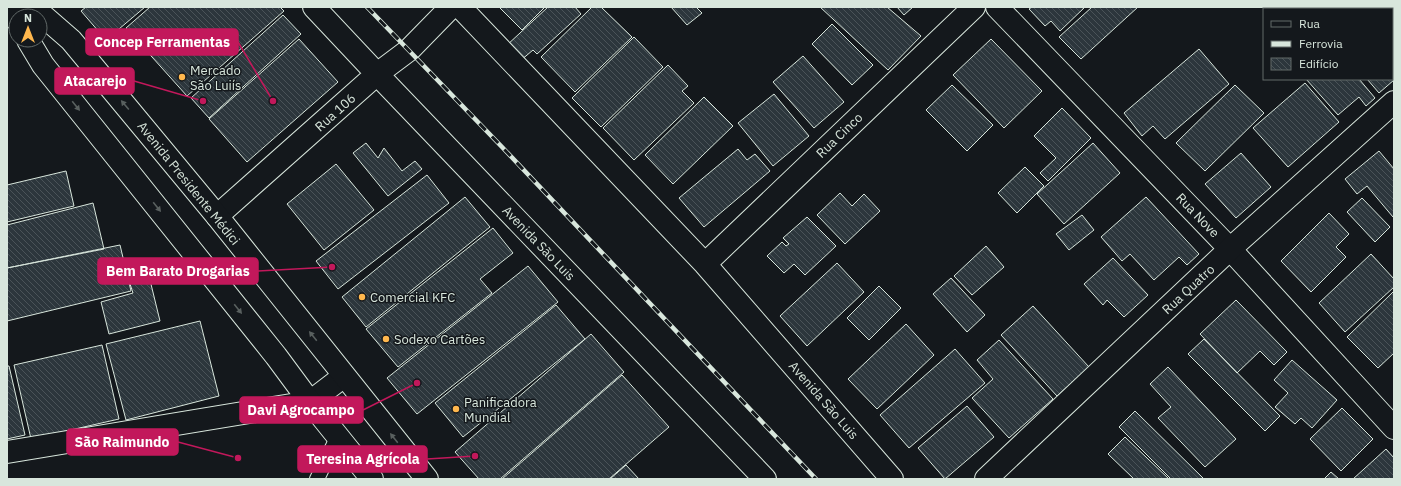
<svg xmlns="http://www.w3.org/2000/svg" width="1401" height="486" viewBox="0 0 1401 486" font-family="'IBM Plex Sans',sans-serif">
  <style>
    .cemetery { fill: url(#cemetery-stones); stroke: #939e99 }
    .building { fill: url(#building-back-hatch); stroke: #d8e6dc }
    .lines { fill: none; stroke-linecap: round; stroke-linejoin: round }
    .service-casing { stroke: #d8e6dc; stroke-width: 16 }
    .minor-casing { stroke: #d8e6dc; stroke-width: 24 }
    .tertiary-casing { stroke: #d8e6dc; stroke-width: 24 }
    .primary-casing { stroke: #d8e6dc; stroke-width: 24 }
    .service { stroke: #14181c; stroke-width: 14 }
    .minor { stroke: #14181c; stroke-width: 22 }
    .tertiary { stroke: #14181c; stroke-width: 22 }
    .primary { stroke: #14181c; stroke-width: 22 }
    .rail-casing { stroke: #d8e6dc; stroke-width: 4.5 }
    .rail { stroke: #14181c; stroke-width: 3; stroke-dasharray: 9; stroke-linecap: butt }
    .oneway { fill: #59605f }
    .poi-dot { fill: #ffb74d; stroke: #14181c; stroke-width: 1.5 }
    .labels { text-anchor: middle; stroke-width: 3; stroke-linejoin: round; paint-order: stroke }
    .poi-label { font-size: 13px; fill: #d8e6dc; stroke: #14181c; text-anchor: start }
    .street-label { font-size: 13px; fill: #d8e6dc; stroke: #14181c }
    .leader { fill: none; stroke: #c2185b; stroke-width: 1.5 }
    .callout-dot { fill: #c2185b; stroke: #14181c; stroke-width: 1.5 }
    .callout { fill: #c2185b; stroke: #c2185b; stroke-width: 1.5 }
    .callout-label { font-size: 14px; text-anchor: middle; font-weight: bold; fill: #fff }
  </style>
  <defs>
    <pattern id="cemetery-stones" width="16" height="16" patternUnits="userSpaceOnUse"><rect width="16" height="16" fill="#1a2d24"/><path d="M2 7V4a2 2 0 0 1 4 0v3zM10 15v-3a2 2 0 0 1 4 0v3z" fill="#3b4b43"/></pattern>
    <pattern id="building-back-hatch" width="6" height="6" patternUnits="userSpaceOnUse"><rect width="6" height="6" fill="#2c363c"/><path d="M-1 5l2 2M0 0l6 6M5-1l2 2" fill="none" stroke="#4a5358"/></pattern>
  </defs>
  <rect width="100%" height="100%" fill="#14181c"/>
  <path class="cemetery" d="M1279,7H1381L1379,9H1281Z"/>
  <path class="building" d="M86,7H145L106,40L81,11Z
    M150,7H280L284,11L187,96L126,28Z
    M499,7H545L522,30Z
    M548,7H575L581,14L537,54L533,50L520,61L506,46Z
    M592,7H601L632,37L575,92L541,57Z
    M671,7H696L702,13L687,25Z
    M820,7H887L921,36L888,70Z
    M897,7H913L904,15Z
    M1032,7H1085L1060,31L1051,21L1045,26L1029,9Z
    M1092,7H1138L1081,59L1059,37Z
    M283,15L301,34L209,118L191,98Z
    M1392,17L1394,19V56L1392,54Z
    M832,24L873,65L852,85L812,44Z
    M634,37L663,67L601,127L572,98Z
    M299,39L338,82L247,162L209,119Z
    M991,39L1042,91L1004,128L953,75Z
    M1199,49L1229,84L1165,139L1153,126L1142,136L1124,113Z
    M803,56L844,102L814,128L773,82Z
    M1392,60L1394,62V80L1379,93L1367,79H1392Z
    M668,65L688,86L682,91L694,103L634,160L603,128Z
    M1306,79H1359L1375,98L1366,106L1359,97L1338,115Z
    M1305,83L1339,122L1288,167L1253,128Z
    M952,85L993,125L967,151L926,110Z
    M1235,85L1264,113L1205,171L1176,143Z
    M774,94L809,136L773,166L738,123Z
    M704,97L733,126L673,184L645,155Z
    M1062,108L1091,138L1048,181L1040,173L1056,158L1034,136Z
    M366,143L378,158L384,148L402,171L415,161L422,169L388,196L353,153Z
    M1093,143L1120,173L1064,224L1037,194Z
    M738,149L747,160L755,154L770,171L704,227L679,198Z
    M1379,151L1394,169V216L1393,217L1367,186L1357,194L1345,179Z
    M1241,153L1271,187L1236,218L1205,184Z
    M336,164L374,210L324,250L287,204Z
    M1025,167L1044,186L1017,213L998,193Z
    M66,171L74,206L7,222V185Z
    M427,175L449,203L338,289L316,261Z
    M840,193L852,206L864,194L880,211L845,244L817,215Z
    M465,197L490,227L366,327L342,297Z
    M1146,197L1199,254L1187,265L1179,257L1154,280L1130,254L1122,261L1101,237Z
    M1362,198L1390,227L1375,242L1347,212Z
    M93,203L104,249L7,268V225Z
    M1329,213L1349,234L1336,247L1346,257L1311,292L1281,261Z
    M1082,215L1094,230L1069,250L1056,234Z
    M807,217L836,246L805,275L794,264L784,273L767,256L782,242L786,246L789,244L783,238Z
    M493,228L513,253L480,279L492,293L398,367L366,329Z
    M120,245L131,291L7,321V268Z
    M986,246L1004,267L972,295L954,276Z
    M1371,254L1394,279V287L1345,332L1319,303Z
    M1113,258L1148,295L1124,317L1107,300L1103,305L1084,284Z
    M837,263L864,292L807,346L780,316Z
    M528,266L558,302L417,414L387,378Z
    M149,276L160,321L109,334L101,302L133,293L129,281Z
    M951,278L985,315L967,332L933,294Z
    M879,286L901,308L869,340L847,318Z
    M1394,291V353L1378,368L1347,337Z
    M1236,300L1287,352L1274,365L1260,351L1237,373L1200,334Z
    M556,305L585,339L463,437L435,403Z
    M1033,306L1089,367L1057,396L1001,335Z
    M200,321L219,396L126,420L106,344Z
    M906,324L934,355L877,409L848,379Z
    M591,334L624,372L500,479H479L455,452Z
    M1204,339L1280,416L1265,431L1188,354Z
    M999,340L1053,399L1009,438L972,398L993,379L977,360Z
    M102,345L119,419L31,439L14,365Z
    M955,349L985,383L909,448L880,415Z
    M1292,360L1337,400L1312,428L1301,418L1295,424L1275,407L1288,393L1274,380Z
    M7,366H9L25,435L7,439Z
    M1168,367L1236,439L1205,467L1158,418L1171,407L1150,384Z
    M622,375L669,427L609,479H502Z
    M967,406L994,437L945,479L918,448Z
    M1342,408L1373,439L1341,471L1310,439Z
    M1135,411L1204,479H1171L1119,427Z
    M1125,437L1169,479H1134L1108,454Z
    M1386,449L1394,458V479H1353Z
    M626,465L639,479H610Z
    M1331,472L1339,479H1324Z"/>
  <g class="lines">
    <g class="service-casing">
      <path id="service" d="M317,479L338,436"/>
    </g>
    <g class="minor-casing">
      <path id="minor" d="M314,7L377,74L765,479
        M460,7L705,264L892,479
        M997,7L1230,249L1394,428
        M217,216L377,74L409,50L451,7
        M705,264L974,7"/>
    </g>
    <g class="tertiary-casing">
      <path id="tertiary" d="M7,452L310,402L344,376
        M986,479L1230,249L1394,102"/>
    </g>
    <g class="primary-casing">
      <path id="primary" d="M9,7L16,19
        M33,7L71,40L217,216L427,479
        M28,40L43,65L276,356L310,402L372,479"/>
    </g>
    <use href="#service" class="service"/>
    <use href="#minor" class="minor"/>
    <use href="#tertiary" class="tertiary"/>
    <use href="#primary" class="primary"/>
    <g class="rail-casing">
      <path id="rail" d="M367,7L502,147L816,479"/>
    </g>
    <use href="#rail" class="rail"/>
  </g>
  <defs><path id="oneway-solid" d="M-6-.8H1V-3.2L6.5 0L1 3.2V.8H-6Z"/></defs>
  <g class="oneway">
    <use href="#oneway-solid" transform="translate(125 105) rotate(-130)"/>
    <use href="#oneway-solid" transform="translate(76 106) rotate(51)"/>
    <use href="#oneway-solid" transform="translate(157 207) rotate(51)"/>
    <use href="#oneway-solid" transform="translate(238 309) rotate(51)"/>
    <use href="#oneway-solid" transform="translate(313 336) rotate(-129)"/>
    <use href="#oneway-solid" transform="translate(394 438) rotate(-129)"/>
  </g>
  <g class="poi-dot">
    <circle cx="182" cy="77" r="4"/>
    <circle cx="362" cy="297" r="4"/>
    <circle cx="386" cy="339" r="4"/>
    <circle cx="456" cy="409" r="4"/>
  </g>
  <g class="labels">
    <g class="poi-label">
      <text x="190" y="75">Mercado<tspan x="190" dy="15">São Luiís</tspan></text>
      <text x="370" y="302">Comercial KFC</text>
      <text x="394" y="344">Sodexo Cartões</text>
      <text x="464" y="407">Panificadora<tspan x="464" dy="15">Mundial</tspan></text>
    </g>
    <g class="street-label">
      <text transform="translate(335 112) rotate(-42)" y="5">Rua 106</text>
      <text transform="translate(839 135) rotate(-44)" y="5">Rua Cinco</text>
      <text transform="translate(189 183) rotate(51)" y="5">Avenida Presidente Médici</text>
      <text transform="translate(1198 215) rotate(46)" y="5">Rua Nove</text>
      <text transform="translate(539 243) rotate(46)" y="5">Avenida São Luis</text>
      <text transform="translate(1188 289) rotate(-43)" y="5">Rua Quatro</text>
      <text transform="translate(824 400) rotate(49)" y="5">Avenida São Luis</text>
    </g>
  </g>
  <path class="leader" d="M273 101L238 42M203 101L134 81M332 267L258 271M417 383L363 410M238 458L178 442M475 456L427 459"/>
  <g class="callout-dot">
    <circle cx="273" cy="101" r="4"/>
    <circle cx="203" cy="101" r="4"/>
    <circle cx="332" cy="267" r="4"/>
    <circle cx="417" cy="383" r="4"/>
    <circle cx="238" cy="458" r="4"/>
    <circle cx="475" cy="456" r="4"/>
  </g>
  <g class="callout">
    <rect x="86" y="29" width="152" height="26" rx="4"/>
    <rect x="55" y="68" width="79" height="26" rx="4"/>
    <rect x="98" y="258" width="160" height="26" rx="4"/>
    <rect x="240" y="397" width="123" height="26" rx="4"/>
    <rect x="67" y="429" width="111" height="26" rx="4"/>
    <rect x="298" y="446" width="129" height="26" rx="4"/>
  </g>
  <g class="callout-label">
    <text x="162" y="47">Concep Ferramentas</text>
    <text x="95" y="86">Atacarejo</text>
    <text x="178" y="276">Bem Barato Drogarias</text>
    <text x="301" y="415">Davi Agrocampo</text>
    <text x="122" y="447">São Raimundo</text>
    <text x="363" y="464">Teresina Agrícola</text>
  </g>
  <rect width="1401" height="486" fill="none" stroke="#d8e6dc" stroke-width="16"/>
  <rect x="1263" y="8" width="130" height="72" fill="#14181c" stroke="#626a69"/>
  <rect x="1271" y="21" width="20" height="6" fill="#14181c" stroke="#626a69"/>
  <text x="1299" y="28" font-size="12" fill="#d8e6dc">Rua</text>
  <rect x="1271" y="41" width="20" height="6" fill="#d8e6dc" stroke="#626a69"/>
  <text x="1299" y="48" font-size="12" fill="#d8e6dc">Ferrovia</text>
  <rect x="1271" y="58" width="20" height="12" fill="url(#building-back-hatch)" stroke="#626a69"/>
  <text x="1299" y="68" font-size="12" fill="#d8e6dc">Edifício</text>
  <g transform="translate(28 28)"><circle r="19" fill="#14181c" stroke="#626a69"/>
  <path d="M0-3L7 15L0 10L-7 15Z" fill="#ffb74d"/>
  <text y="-6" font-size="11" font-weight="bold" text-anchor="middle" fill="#d8e6dc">N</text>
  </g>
</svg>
